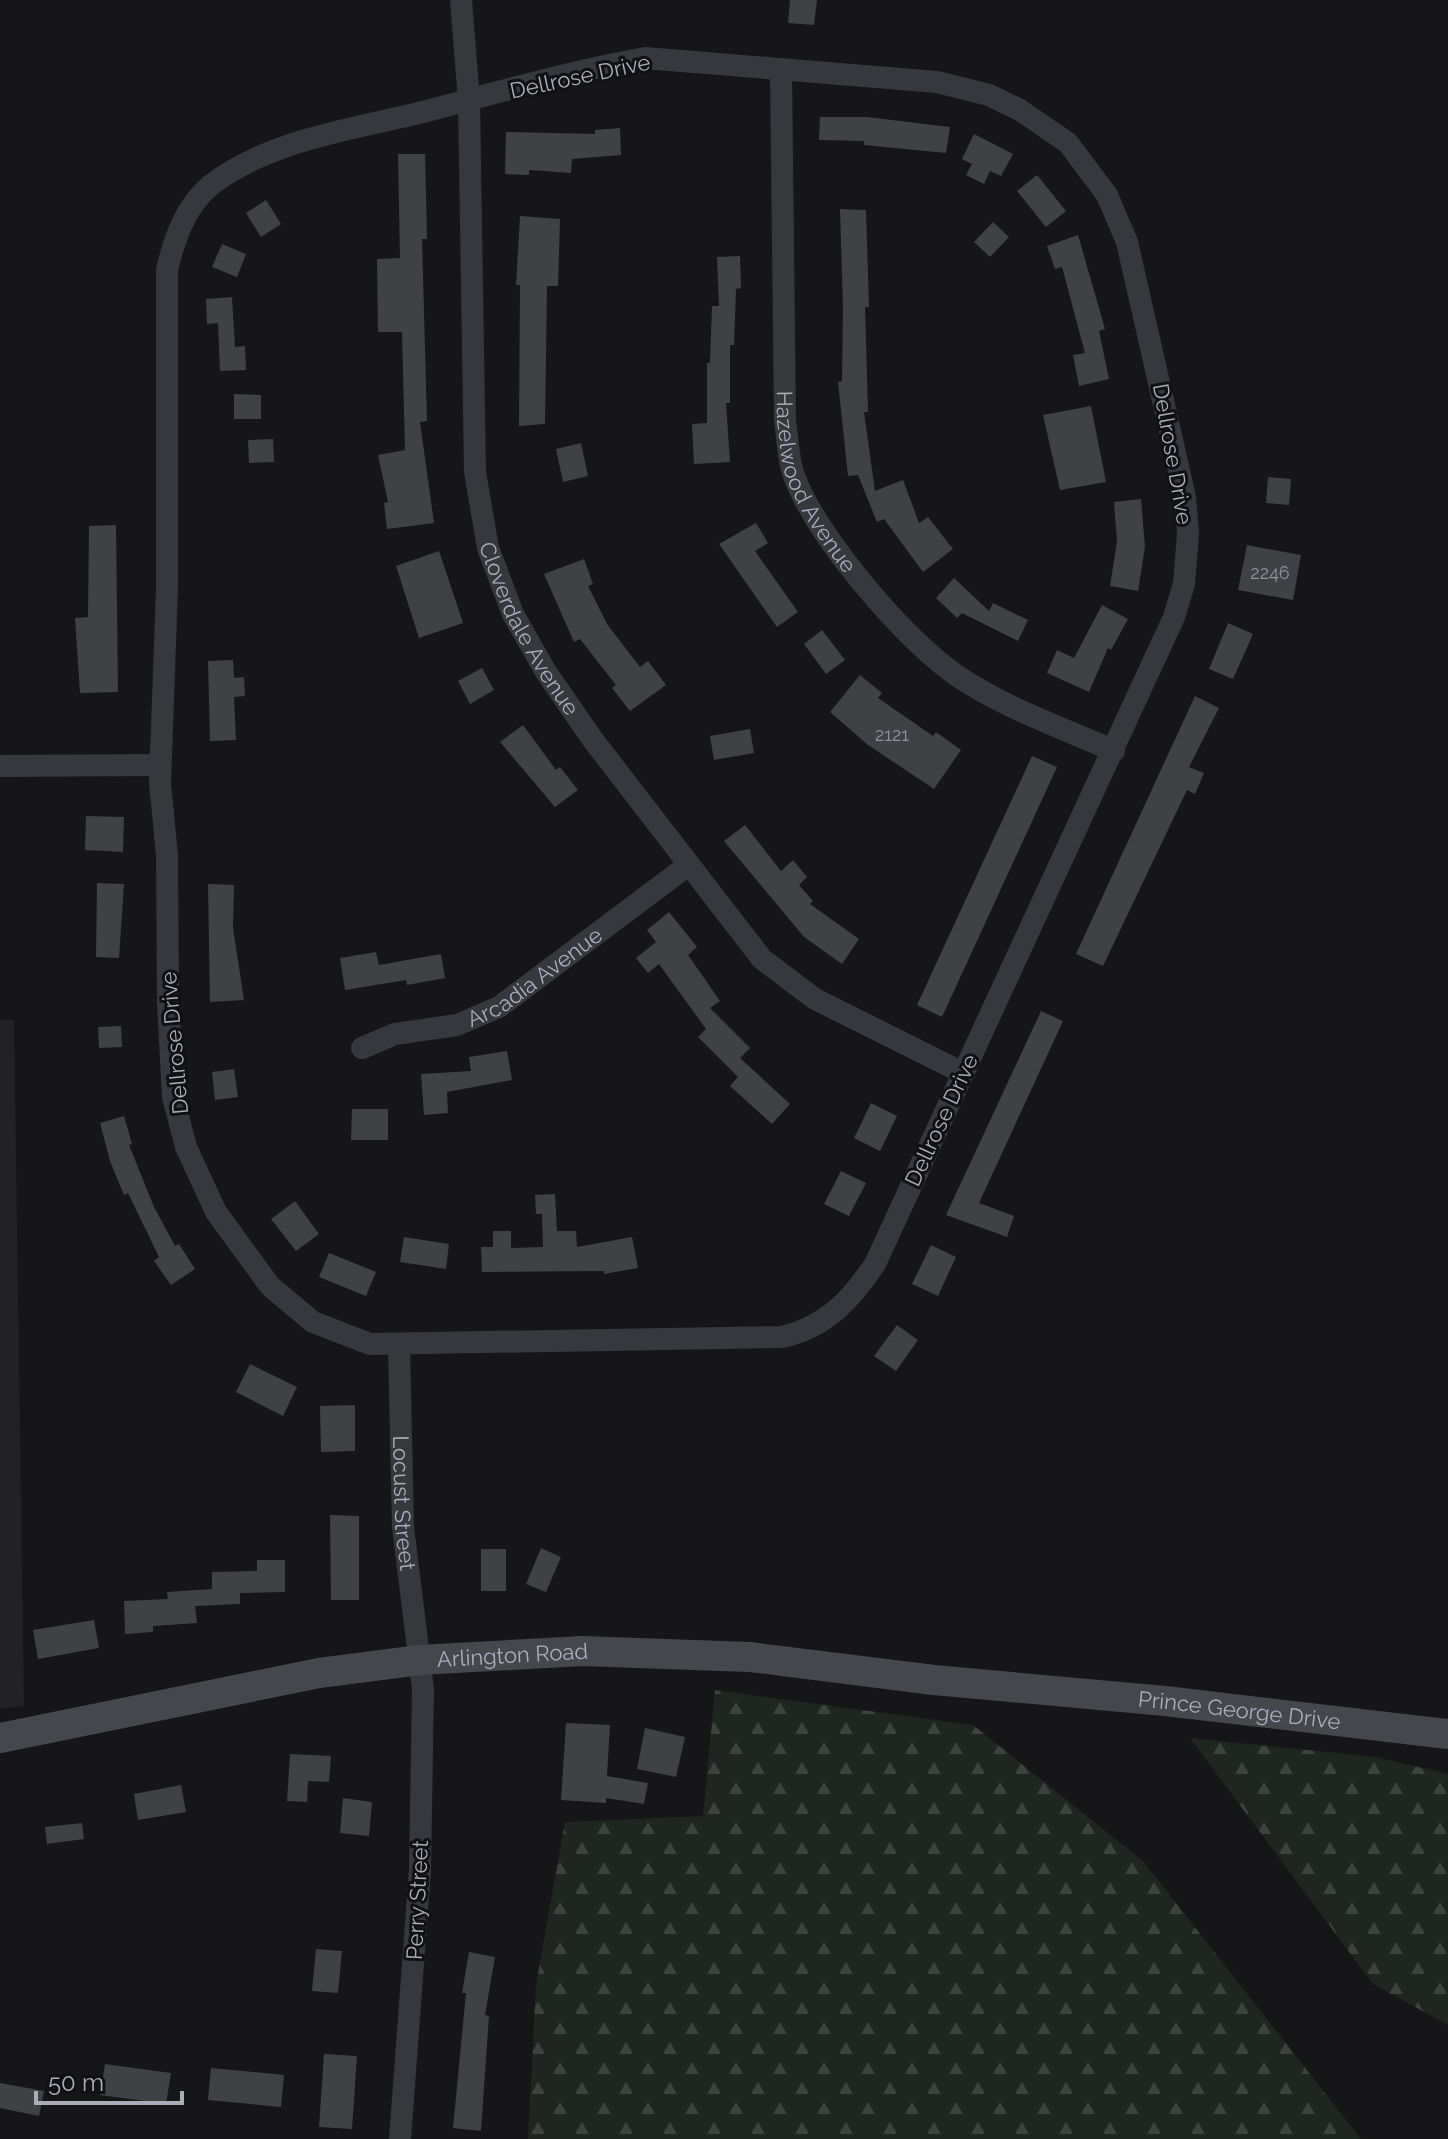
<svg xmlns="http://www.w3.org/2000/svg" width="1448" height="2139" viewBox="0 0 1448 2139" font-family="Raleway,sans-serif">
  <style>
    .built { fill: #222225 }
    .forest { fill: url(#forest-firs) }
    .building { fill: #404145 }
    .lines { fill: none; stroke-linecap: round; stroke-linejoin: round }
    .street { stroke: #37383d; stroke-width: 22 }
    .secondary { stroke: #45474d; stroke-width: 30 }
    .labels { text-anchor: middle; stroke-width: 6; stroke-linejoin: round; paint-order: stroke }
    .number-label { font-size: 18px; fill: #8e929b }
    .street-label { font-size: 22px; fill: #a8adb8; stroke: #111113 }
  </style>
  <defs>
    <pattern id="forest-firs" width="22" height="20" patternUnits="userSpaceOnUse" patternTransform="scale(2)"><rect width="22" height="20" fill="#1e261f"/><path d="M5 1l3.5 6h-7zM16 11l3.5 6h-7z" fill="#3c433d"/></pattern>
  </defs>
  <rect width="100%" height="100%" fill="#161618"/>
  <path class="built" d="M0,1020H14L24,1706L0,1709Z"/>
  <path class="forest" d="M715,1690L973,1725L1143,1861L1361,2139H528L536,1985L565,1822L703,1816Z
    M1190,1738L1376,1757L1448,1774V2025L1373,1984Z"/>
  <path class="building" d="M790,0H817L814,25L788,23Z
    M820,117H867L950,127L946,153L864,145V141L819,140Z
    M620,128L621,155L572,159L571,173L529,170V175L505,174L506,132L595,134V130Z
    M974,134L1013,154L1001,176L990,171L984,184L966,175L972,164L962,159Z
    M398,154H425L427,239H422L427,421L420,422L434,523L387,529L384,503L388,502L378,455L405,450L402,332H378L377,259L400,258Z
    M1037,175L1066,211L1046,227L1017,191Z
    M266,200L281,224L261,237L246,213Z
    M840,209L866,210L869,307H865L868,412H864L875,491L903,480L919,523L928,517L953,549L923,572L884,519L877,522L858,475L848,476L838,382L842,381L843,308Z
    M520,216L560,219L558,286H547L545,424L519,426L520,285H516Z
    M993,222L1009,237L990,257L974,242Z
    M1078,235L1105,329L1099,331L1109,379L1079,386L1073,355L1085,353L1062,267L1055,269L1047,246Z
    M222,244L246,254L237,277L212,267Z
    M740,256L741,288L736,289L734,345H730V403H726L730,462L694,464L692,424L707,423V363H710L712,306H719L717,257Z
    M232,297L235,347L245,346L246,370L220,371L218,323L207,324L206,299Z
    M234,394L261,395V419H234Z
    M1091,406L1106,482L1060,490L1043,415Z
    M273,439L274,462L249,463L248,440Z
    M581,443L588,476L563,482L556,449Z
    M1268,477L1291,479L1289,505L1266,503Z
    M1141,499L1145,547L1138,591L1110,586L1117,542L1114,502Z
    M756,523L768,543L755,551L798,612L777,627L719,544Z
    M116,525L118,692L80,693L75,618L88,617L89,526Z
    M1247,545L1301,555L1293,600L1238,590Z
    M439,551L463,623L419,638L396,566Z
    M584,559L593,584L588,586L607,624L640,667L648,661L666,685L630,711L612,688L616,685L580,639L574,642L544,574Z
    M954,578L989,611L993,603L1028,620L1018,641L962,613L957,618L936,598Z
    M1102,605L1128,619L1111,650L1108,648L1089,692L1047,673L1057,650L1074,658Z
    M1228,623L1253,634L1233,679L1209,669Z
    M822,630L845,660L826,674L804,644Z
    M233,660L234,678L244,677L245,696L234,697L236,740L210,741L208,661Z
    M482,668L494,690L470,704L458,681Z
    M860,675L882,693L878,698L933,736L936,732L961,750L934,789L868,745L830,712Z
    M1195,696L1219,708L1189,767L1204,773L1195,794L1187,790L1103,966L1076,954Z
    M523,725L556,770L560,767L578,790L555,807L500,742Z
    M750,729L754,753L714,760L710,736Z
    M1032,756L1057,767L942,1017L917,1005Z
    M86,816L124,817L123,852L85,850Z
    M745,825L781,871L793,860L807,877L799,885L813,901L810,904L859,939L842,964L804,937L724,841Z
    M97,883L124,884L119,958L96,957Z
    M208,884L234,885L233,928L244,1000L210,1002Z
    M669,912L697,947L688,955L720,1001L710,1008L750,1048L740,1058L790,1104L772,1124L730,1086L738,1077L698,1037L706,1029L659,964L648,973L636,958L656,942L647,930Z
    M376,952L379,965L441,954L445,978L407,985L406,980L345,990L340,958Z
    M1041,1011L1063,1021L979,1203L1014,1216L1007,1237L946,1215Z
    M121,1026L122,1047L99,1048L98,1027Z
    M507,1051L512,1080L447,1092L448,1113L424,1115L421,1074L471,1071L469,1057Z
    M234,1069L238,1097L215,1100L212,1072Z
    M871,1103L897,1116L880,1151L854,1138Z
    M352,1109H388V1140H351Z
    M124,1116L132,1144L129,1145L154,1207L175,1246L179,1244L195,1269L171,1285L154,1261L159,1257L128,1193L124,1195L110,1161L100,1123Z
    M841,1171L866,1183L849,1216L824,1204Z
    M555,1194L557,1231H576L577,1247L632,1237L638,1268L604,1274V1271L482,1272L481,1247H493V1231H511V1248L543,1247L542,1214H536L535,1195Z
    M295,1201L319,1234L296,1251L271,1219Z
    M404,1237L449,1244L446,1269L400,1262Z
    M931,1245L956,1257L938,1296L912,1284Z
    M329,1253L376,1272L366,1296L319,1277Z
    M897,1325L918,1340L896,1371L874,1356Z
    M250,1364L297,1387L283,1416L236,1392Z
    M355,1405V1451L321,1452L320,1406Z
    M330,1515L359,1516V1600H331Z
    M541,1548L561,1557L546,1592L526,1584Z
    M481,1549H506V1591H481Z
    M257,1560H285V1592L240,1593V1604L195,1606L197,1623L153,1626V1632L125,1634L124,1601L168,1599L167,1592L212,1589V1572L257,1571Z
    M94,1620L99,1648L38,1659L33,1630Z
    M566,1723L610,1725L607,1776L648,1783L644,1804L606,1798V1803L561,1800Z
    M645,1728L685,1737L676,1777L637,1769Z
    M290,1754L331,1756L329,1782L308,1781L307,1802L287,1801Z
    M181,1785L186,1812L138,1820L134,1794Z
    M343,1798L372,1802L369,1836L340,1833Z
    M82,1823L84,1839L47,1844L45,1827Z
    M316,1949L342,1951L338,1993L312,1991Z
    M469,1952L495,1957L485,2015L489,2016L481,2131L453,2128L466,1993H462Z
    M324,2054L357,2056L352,2129L319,2127Z
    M105,2064L171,2073L166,2104L100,2095Z
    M211,2068L284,2075L281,2107L208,2100Z
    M0,2083L44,2091L39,2116L0,2108Z"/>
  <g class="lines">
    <g class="street">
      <path id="s1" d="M461,0L469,100L475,472L488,548L513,614L546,672L593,740L762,959L815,999L963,1073"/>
      <path d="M645,58L937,82L989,95L1020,110L1068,143L1107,195L1127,242L1185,497L1188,533L1184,584L1174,617L875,1264C851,1300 826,1327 782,1337L370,1344L313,1322L270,1286L216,1212L186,1147L173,1097L168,1002L167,855L160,783L167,588V270C174,240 185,206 211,185C270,139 356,129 427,111C499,92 572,71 645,58Z"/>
      <path id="s2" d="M781,69L785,421C788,441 788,462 796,481C820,540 906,642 959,677C1005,708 1063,728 1114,751"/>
      <path d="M0,766L160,765"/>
      <path id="s3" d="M362,1048L395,1034L457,1025L499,1007L687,866"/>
      <path id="s4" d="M399,1345L403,1527L423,1689L420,1870L400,2139"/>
    </g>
    <path class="secondary" id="s5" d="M0,1738L319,1673L420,1660L582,1651L750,1657L934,1680L1165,1701L1448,1734"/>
  </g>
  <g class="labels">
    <g class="number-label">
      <text x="1270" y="579">2246</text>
      <text x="892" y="741">2121</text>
    </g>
    <g class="street-label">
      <text transform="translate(580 76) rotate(-12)" y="8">Dellrose Drive</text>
      <text transform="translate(1173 454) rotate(80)" y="8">Dellrose Drive</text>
      <text dy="8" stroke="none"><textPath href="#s2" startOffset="420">Hazelwood Avenue</textPath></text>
      <text dy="8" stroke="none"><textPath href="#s1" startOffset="640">Cloverdale Avenue</textPath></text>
      <text dy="8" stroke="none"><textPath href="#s3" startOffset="190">Arcadia Avenue</textPath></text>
      <text transform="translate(174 1043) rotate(-95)" y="8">Dellrose Drive</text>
      <text transform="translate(941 1120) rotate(-65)" y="8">Dellrose Drive</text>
      <text dy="8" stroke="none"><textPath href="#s4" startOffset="158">Locust Street</textPath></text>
      <text dy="8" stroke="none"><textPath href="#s5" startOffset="520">Arlington Road</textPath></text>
      <text dy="8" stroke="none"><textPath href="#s5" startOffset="1250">Prince George Drive</textPath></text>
      <text transform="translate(417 1900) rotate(-87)" y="8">Perry Street</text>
    </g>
  </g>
  <path d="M36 2091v12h146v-12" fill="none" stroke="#a8adb8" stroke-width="4"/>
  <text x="48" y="2091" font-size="24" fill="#a8adb8" stroke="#111113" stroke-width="6" paint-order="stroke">50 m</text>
</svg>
